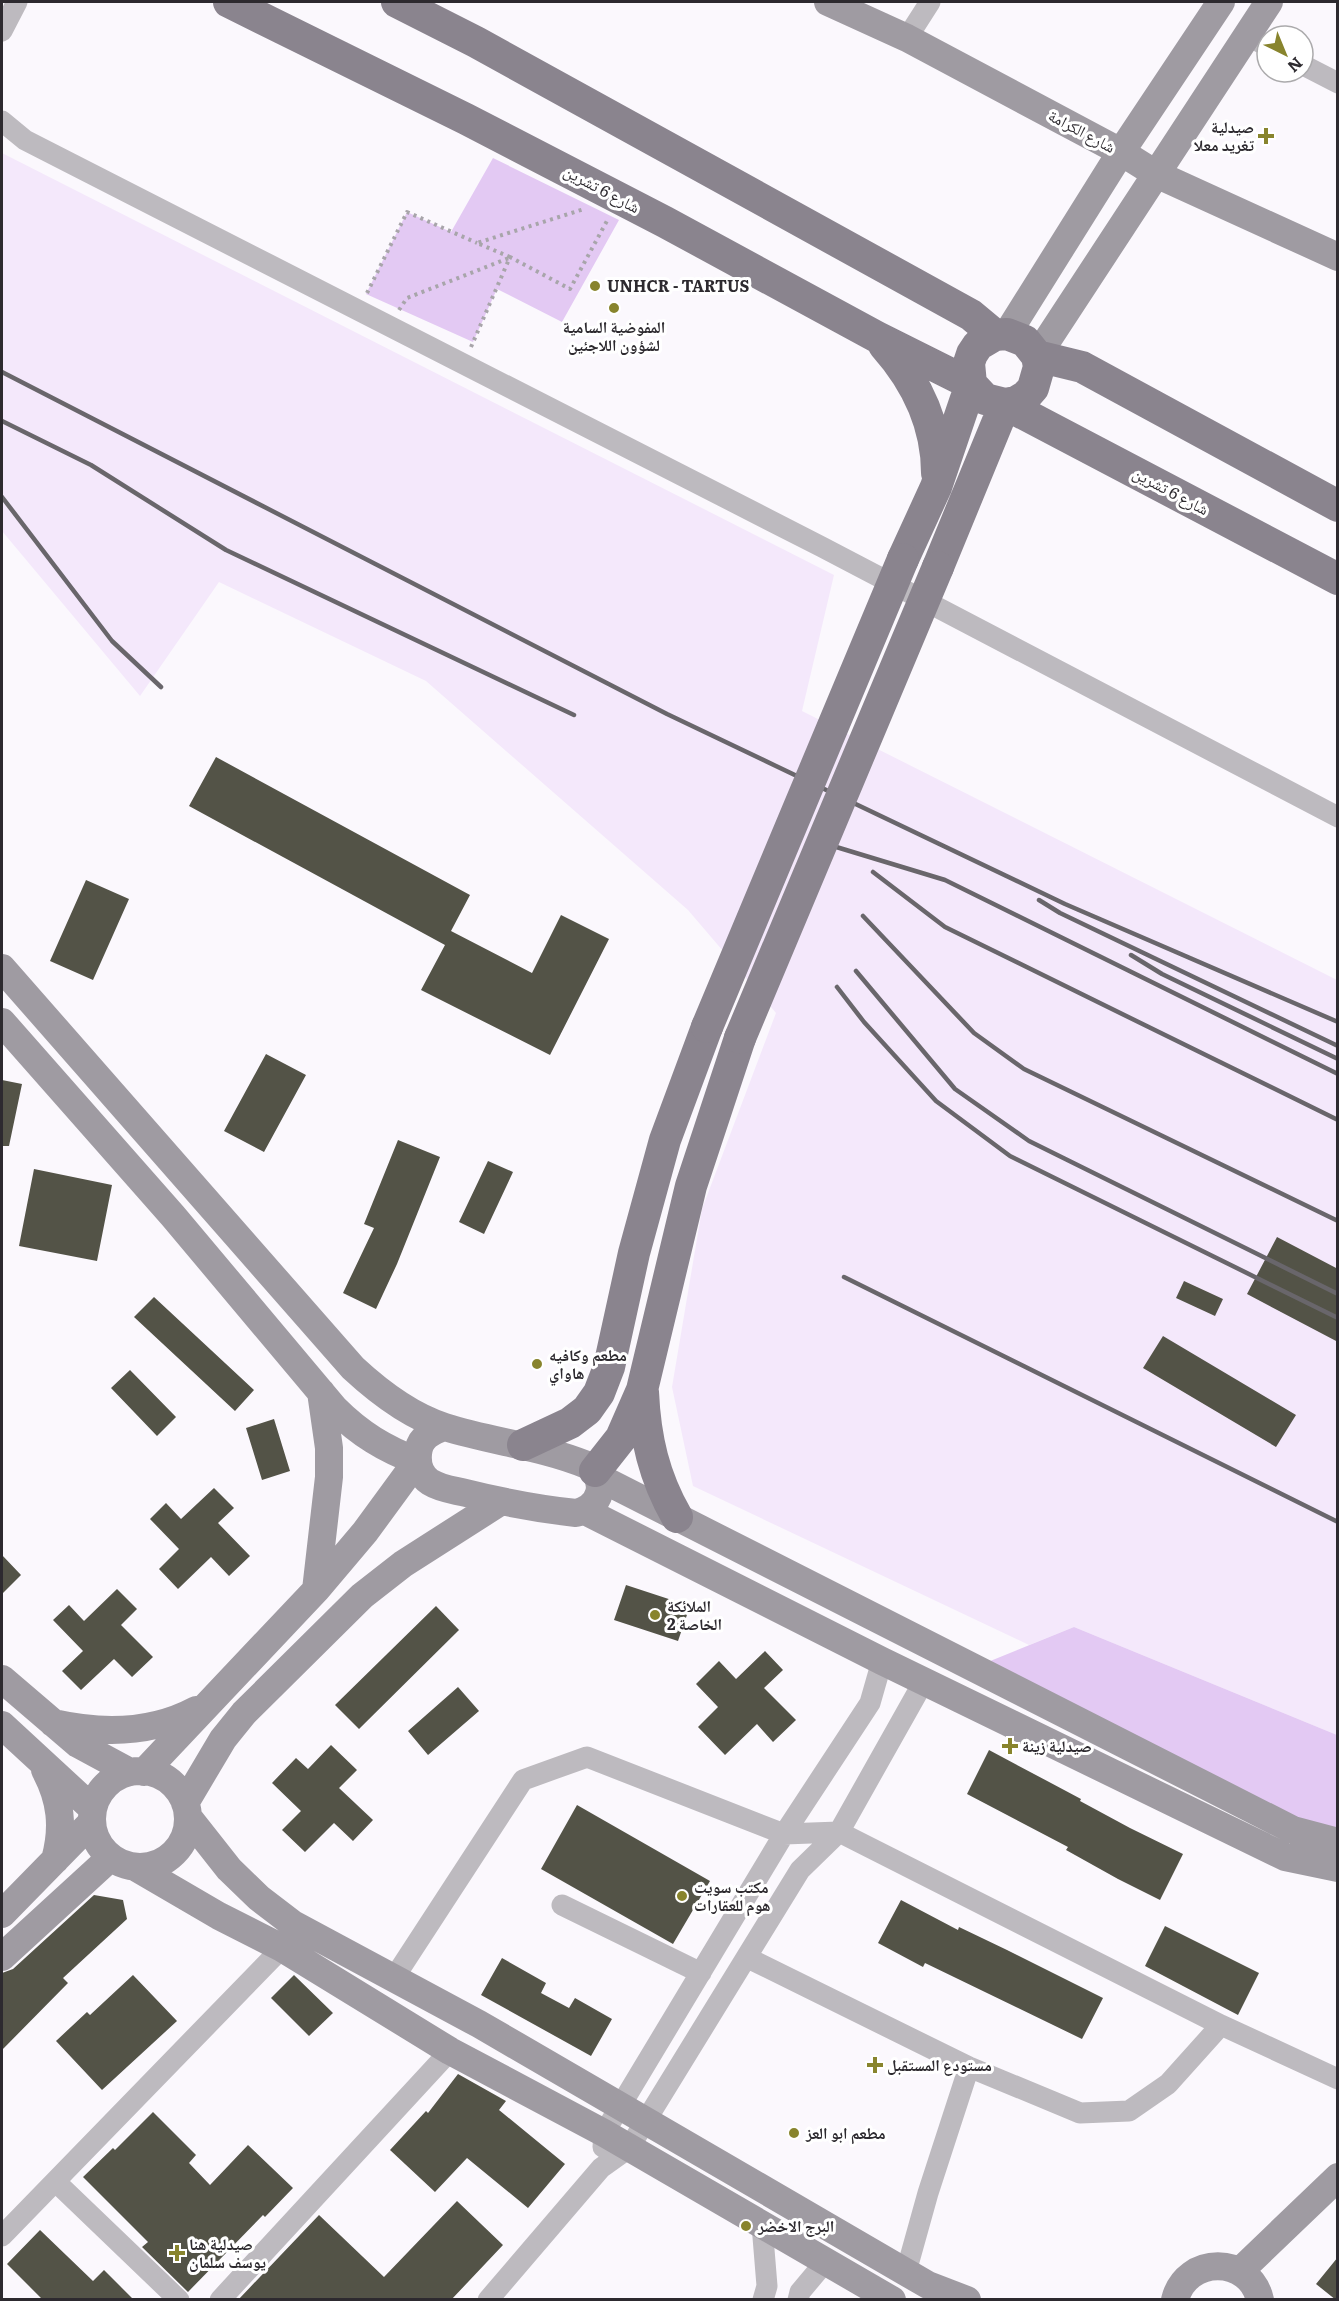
<svg xmlns="http://www.w3.org/2000/svg" width="1339" height="2301" viewBox="0 0 1339 2301" font-family="Literata,'Noto Naskh Arabic',serif">
  <style>
    .built { fill: #f4e8fb }
    .green { fill: #e3c9f3 }
    .building { fill: #535347 }
    .lines { fill: none; stroke-linecap: round; stroke-linejoin: round }
    .path { stroke: #a8a5aa; stroke-width: 4; stroke-dasharray: 3 4.5; stroke-linecap: butt }
    .street { stroke: #bdbabf; stroke-width: 21 }
    .secondary { stroke: #9f9ba2; stroke-width: 28 }
    .primary { stroke: #8a848e; stroke-width: 32 }
    .rail { stroke: #69666b; stroke-width: 4.5 }
    .primary-bridge { stroke: #8a848e; stroke-width: 32 }
    .poi-dot { fill: #88842d; stroke: #fff; stroke-width: 2 }
    .labels { text-anchor: middle; stroke-width: 6; stroke-linejoin: round; paint-order: stroke }
    .poi-label { font-size: 16px; font-weight: bold; fill: #2d2a2f; stroke: #fff; text-anchor: start }
    .street-label { font-size: 16px; fill: #2d2a2f; stroke: #fff }
  </style>
  <rect width="100%" height="100%" fill="#fbf8fd"/>
  <path class="built" d="M2,153L834,575L802,711L1337,980V1735L1074,1627L1029,1645L693,1486L672,1387L702,1209L776,1013L688,910L426,681L219,582L140,696L2,531Z"/>
  <path class="green" d="M493,158L619,220L562,322L497,289L473,342L366,294L407,212L451,232Z
    M1074,1627L1337,1735V1842L973,1668Z"/>
  <path class="building" d="M216,757L470,895L451,931L532,973L561,915L609,939L550,1055L421,990L445,945L189,806Z
    M86,880L129,899L93,980L50,961Z
    M266,1054L306,1075L264,1152L224,1131Z
    M2,1080L22,1084L9,1146H2Z
    M398,1140L440,1157L397,1264L376,1309L343,1293L374,1228L364,1224Z
    M488,1161L513,1172L484,1234L459,1222Z
    M34,1169L112,1185L97,1261L19,1246Z
    M1277,1237L1338,1269V1342L1247,1294Z
    M1184,1281L1223,1299L1215,1316L1176,1298Z
    M154,1297L254,1390L235,1411L134,1317Z
    M1163,1336L1296,1415L1276,1447L1143,1368Z
    M130,1370L176,1417L157,1436L111,1388Z
    M274,1419L290,1471L262,1480L246,1428Z
    M214,1488L234,1508L218,1523L250,1556L229,1576L211,1557L178,1589L159,1569L179,1549L150,1519L166,1503L181,1519Z
    M2,1555L21,1575L2,1594Z
    M626,1585L690,1606L678,1641L614,1620Z
    M117,1589L137,1609L121,1625L153,1657L132,1677L114,1659L81,1690L62,1671L83,1651L53,1620L69,1605L84,1621Z
    M436,1606L459,1630L359,1729L335,1705Z
    M765,1651L783,1670L764,1688L796,1720L773,1742L757,1724L725,1755L698,1727L718,1707L696,1684L719,1661L736,1679Z
    M458,1687L479,1711L428,1755L408,1731Z
    M331,1745L357,1770L339,1788L373,1820L353,1841L334,1823L305,1852L282,1830L301,1811L272,1783L296,1758L308,1769Z
    M989,1750L1081,1799L1080,1801L1130,1828L1183,1854L1160,1900L1118,1879L1066,1850L1068,1847L967,1794Z
    M577,1805L710,1881L673,1944L541,1869Z
    M94,1895L123,1900L127,1919L63,1978L68,1983L2,2050V1973L13,1969Z
    M901,1900L958,1930L959,1927L1007,1950L1103,1998L1082,2039L925,1963L923,1967L878,1943Z
    M1165,1926L1259,1973L1238,2015L1145,1966Z
    M502,1958L546,1983L541,1993L569,2008L575,1998L612,2019L591,2056L481,1995Z
    M133,1975L177,2021L102,2090L56,2041L87,2012L90,2015Z
    M294,1975L333,2013L309,2036L271,1998Z
    M458,2074L506,2101L499,2110L565,2164L528,2208L467,2158L435,2192L390,2150L426,2111L428,2113Z
    M153,2112L196,2155L189,2163L210,2185L248,2145L293,2188L265,2217L263,2215L188,2292L142,2247L148,2242L83,2177L113,2148L115,2150Z
    M457,2201L503,2245L451,2300H238L319,2215L384,2277Z
    M40,2230L93,2281L104,2270L134,2300H43L7,2264Z
    M1338,2257V2300H1336L1316,2284Z"/>
  <g class="lines">
    <path class="path" d="M510,257L477,243L584,209
      M367,293L407,212L477,243
      M399,310L407,298L509,258
      M471,347L510,257L570,289L608,219"/>
    <path class="street" d="M2,31L17,2
      M1246,35L1267,46
      M907,38L930,2
      M1303,65L1338,83
      M2,121L25,140L822,547L1338,817
      M562,1905L701,1973
      M748,1958L969,2067L1080,2113L1129,2111L1168,2084L1221,2025
      M394,1978L523,1780L587,1757L784,1834L839,1832L1221,2025L1338,2079
      M603,2147L604,2133L621,2105L784,1834L870,1703L882,1661
      M56,2182L179,2300
      M762,2225L767,2286L763,2300
      M2,2236L282,1948
      M906,2272L928,2193L969,2067
      M220,2300L450,2051
      M488,2300L601,2168L629,2148L800,1870L839,1832L924,1681
      M798,2300L800,2292L826,2261"/>
    <path class="secondary" d="M828,2L907,38L1121,152L1156,174L1338,257
      M1007,334L1121,152L1221,2
      M1037,356L1269,2
      M2,968L353,1368C380,1393 410,1416 445,1427C492,1442 541,1446 587,1465C609,1481 601,1507 576,1513C539,1509 502,1502 466,1493C454,1490 441,1489 430,1482C421,1476 417,1465 418,1454C419,1438 431,1431 445,1427
      M2,1022L173,1216L335,1409C360,1434 385,1449 417,1461L365,1532L316,1590L144,1772
      M598,1477L1293,1830L1338,1842
      M585,1511L882,1661L1285,1857L1338,1868
      M316,1590L329,1477V1448L321,1392
      M2,1679L78,1744L130,1772
      M53,1723C102,1734 151,1734 196,1710
      M2,1725L93,1809
      M45,1770C61,1800 64,1827 55,1860
      M92 1819a48 48 0 1 1 96 0a48 48 0 1 1-96 0Z
      M185,1803L223,1739L244,1713L362,1596L403,1564L500,1502
      M188,1817L229,1869L259,1898L293,1924L479,2024L928,2285L967,2300
      M135,1867L219,1916L282,1948L450,2051L604,2133L892,2300
      M2,1914L92,1822
      M2,1957L110,1858
      M1240,2271L1338,2177
      M1175,2300C1186,2255 1250,2255 1260,2300"/>
    <path class="primary" d="M229,2L466,119L665,222L877,337L971,384L985,399L1005,404L1016,402L1026,396L1033,388L1039,367L1037,356L1025,341L1007,334L995,335L978,345L972,354L969,363L971,384L936,487L903,559
      M397,2L476,42L971,315L995,335
      M884,345C916,381 937,424 937,473
      M1037,356L1082,367L1338,506
      M938,567L1005,404L1338,579
      M643,1392C645,1438 654,1477 677,1517
      M523,1445L570,1423L587,1410L599,1393L609,1367L634,1253L665,1140L707,1027
      M595,1471L621,1438L642,1390L691,1186L740,1038"/>
    <path class="rail" d="M2,372L667,714L1065,904L1338,1022
      M2,421L91,465L226,550L574,715
      M2,497L112,641L161,687
      M833,846L945,880L1338,1074
      M873,872L945,927L1338,1120
      M1039,900L1060,913L1338,1046
      M863,916L974,1033L1024,1069L1338,1221
      M1131,955L1162,974L1338,1059
      M856,971L955,1089L1029,1141L1338,1294
      M837,987L864,1022L936,1101L1010,1156L1338,1318
      M844,1277L1338,1522"/>
    <path class="primary-bridge" d="M707,1027L903,559
      M740,1038L938,567"/>
  </g>
  <g class="poi-dot">
    <path d="M1263 127h6v6h6v6h-6v6h-6v-6h-6v-6h6z"/>
    <circle cx="595" cy="286" r="6"/>
    <circle cx="614" cy="308" r="6"/>
    <circle cx="537" cy="1364" r="6"/>
    <circle cx="655" cy="1615" r="6"/>
    <path d="M1007 1737h6v6h6v6h-6v6h-6v-6h-6v-6h6z"/>
    <circle cx="682" cy="1896" r="6"/>
    <path d="M872 2056h6v6h6v6h-6v6h-6v-6h-6v-6h6z"/>
    <circle cx="794" cy="2133" r="6"/>
    <circle cx="746" cy="2226" r="6"/>
    <path d="M174 2244h6v6h6v6h-6v6h-6v-6h-6v-6h6z"/>
  </g>
  <g class="labels">
    <g class="poi-label">
      <text x="1254" y="133" text-anchor="end">صيدلية<tspan x="1254" dy="18">تغريد معلا</tspan></text>
      <text x="607" y="292">UNHCR - TARTUS</text>
      <text x="614" y="333" text-anchor="middle">المفوضية السامية<tspan x="614" dy="18">لشؤون اللاجئين</tspan></text>
      <text x="549" y="1361">مطعم وكافيه<tspan x="549" dy="18">هاواي</tspan></text>
      <text x="667" y="1612">الملائكة<tspan x="667" dy="18">الخاصة 2</tspan></text>
      <text x="1022" y="1752">صيدلية زينة</text>
      <text x="694" y="1893">مكتب سويت<tspan x="694" dy="18">هوم للعقارات</tspan></text>
      <text x="887" y="2071">مستودع المستقبل</text>
      <text x="806" y="2139">مطعم ابو العز</text>
      <text x="758" y="2232">البرج الاخضر</text>
      <text x="189" y="2250">صيدلية هنا<tspan x="189" dy="18">يوسف سلمان</tspan></text>
    </g>
    <g class="street-label">
      <text transform="translate(1082 131) rotate(28)" y="6">شارع الكرامة</text>
      <text transform="translate(602 189) rotate(28)" y="6">شارع 6 تشرين</text>
      <text transform="translate(1171 491) rotate(28)" y="6">شارع 6 تشرين</text>
    </g>
  </g>
  <rect width="1339" height="2301" fill="none" stroke="#2d2a2f" stroke-width="6"/>
  <g transform="translate(1285 54) rotate(137)"><circle r="28" fill="#ffffff" stroke="#abaaac" stroke-width="1.5"/>
  <path d="M0-4.5L10 22L0 15L-10 22Z" fill="#88842d"/>
  <text y="-9" font-size="16" font-weight="bold" text-anchor="middle" fill="#2d2a2f">N</text>
  </g>
</svg>
